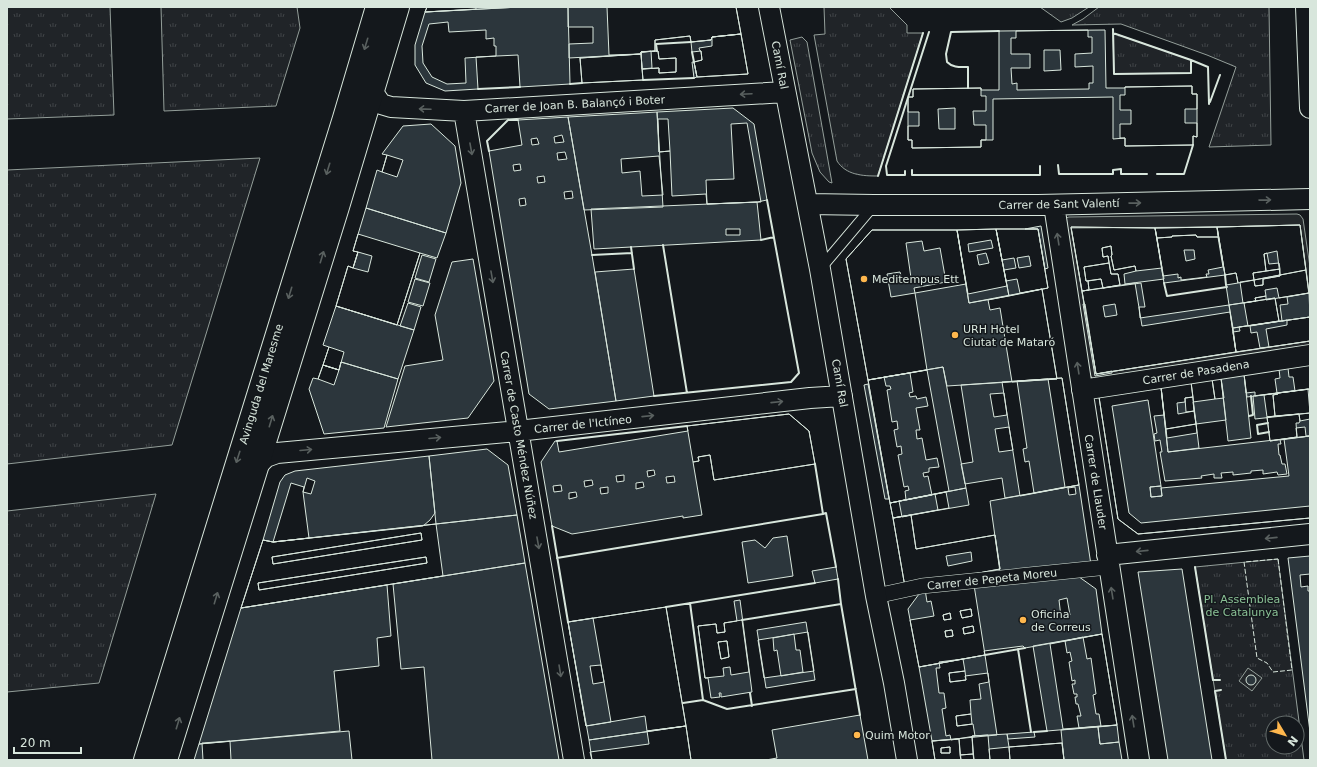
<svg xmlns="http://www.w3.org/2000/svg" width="1317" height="767" viewBox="0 0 1317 767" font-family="'DejaVu Sans',sans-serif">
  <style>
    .grass { fill: url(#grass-tufts); stroke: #939e99; fill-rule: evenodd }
    .parking { fill: #24282b; stroke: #939e99 }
    .building { fill: #2c363c; stroke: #d8e6dc; fill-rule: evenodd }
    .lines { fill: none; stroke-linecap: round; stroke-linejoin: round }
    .service-casing { stroke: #d8e6dc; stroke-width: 12 }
    .pedestrian-casing { stroke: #d8e6dc; stroke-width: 16 }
    .minor-casing { stroke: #d8e6dc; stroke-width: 22 }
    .primary-casing { stroke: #d8e6dc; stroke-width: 24 }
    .service { stroke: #14181c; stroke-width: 10 }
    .pedestrian { stroke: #14181c; stroke-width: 15 }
    .minor { stroke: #14181c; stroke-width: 20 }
    .primary { stroke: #14181c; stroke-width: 22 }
    .fence { stroke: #d8e6dc; stroke-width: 1; stroke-dasharray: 5 2; stroke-linecap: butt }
    .wall { stroke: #d8e6dc; stroke-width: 2 }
    .oneway { stroke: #59605f }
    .poi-dot { fill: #ffb74d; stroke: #14181c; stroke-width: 1.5 }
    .labels { text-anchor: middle; stroke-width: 3; stroke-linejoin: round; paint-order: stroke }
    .street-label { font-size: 11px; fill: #d8e6dc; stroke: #14181c }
    .poi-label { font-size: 11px; fill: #d8e6dc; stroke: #14181c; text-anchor: start }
    .park-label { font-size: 11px; fill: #8ac095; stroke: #14181c }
  </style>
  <defs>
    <pattern id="grass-tufts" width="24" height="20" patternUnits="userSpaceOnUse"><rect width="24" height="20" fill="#202428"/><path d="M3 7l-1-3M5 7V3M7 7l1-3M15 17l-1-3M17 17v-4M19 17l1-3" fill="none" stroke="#404447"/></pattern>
  </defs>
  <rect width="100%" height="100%" fill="#14181c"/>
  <path class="grass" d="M7,7H110L114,115L7,119Z
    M161,7H297L300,28L276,106L164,111Z
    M824,7H889L907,25V33H923L878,176C862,176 846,175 837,161L814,35L825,34Z
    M1040,7H1089L1072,18L1061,22Z
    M1099,7H1269L1271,145L1209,147L1236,67L1207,55L1121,24L1072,25L1083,19Z
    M1113,33L1191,60V73L1114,74Z
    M802,37L807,42L832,183L829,182L820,172L812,153L790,40Z
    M260,158L172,445L7,464V170Z
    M156,494L99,683L7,692V511Z
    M1278,559L1304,760H1226L1195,567ZM1273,723H1297V747H1273Z"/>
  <path class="parking" d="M1297,214L1300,215L1303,219L1310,267V303L1300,225L1217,227L1071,228L1096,374L1310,341V346L1095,379L1092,378L1090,375L1064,221L1066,218L1069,217Z
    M1248,668L1262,678L1252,691L1239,681Z"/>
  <path class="building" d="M427,7H476V9L425,12Z
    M427,7H520L425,12Z
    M520,7H568L570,84L520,87L518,55L476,57L478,89L445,91L426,83L415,65V45L425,12Z
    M568,7H736L741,34L712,37L711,40L691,42L690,36L655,40V51L641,52V54L569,58V44L593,43V27H568Z
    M607,7H736L741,34L712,37L711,40L691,42L690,36L655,40V51L641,52V54L609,55Z
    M448,22L449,32L486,30V39L494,38V46H496V56L465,58L466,83L447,84L432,77L423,63L422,46L429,24Z
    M1088,30V37H1092V53L1075,54V67L1093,66V83H1089V89L1017,90V83L1012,84L1011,68H1030V54H1011V38H1016V31Z
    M1105,30L1106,88H1125V87L1192,86V94H1197V137L1193,136V145L1125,146V138L1113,139V97L993,99V140H981V147L912,148V140H908V97H913V89L981,88V90H999V31Z
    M741,34L748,74L697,77L694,62L702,60L701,51H700L699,48L712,46V37Z
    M741,34L748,74L697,77L694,62L702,60L701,51L692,52L691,42L711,40L712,37Z
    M1044,50H1060L1061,70L1044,71Z
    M651,51L652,68L642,69L641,52Z
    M658,51L659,59L676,58V72L659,73V68L642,69L641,52Z
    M658,51L659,59L676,58V72L659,73V68L642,69L643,80L582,83L580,58L641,54V52Z
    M641,54L643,80L582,83L580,58Z
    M692,62H694L697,77L694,78Z
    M1192,86V94H1197V109H1185V123H1197V137L1193,136V145L1125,146V138H1120V124H1131V110H1120V95H1125V87Z
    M981,88V96H986V111H973L974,125H986V140H981V147L912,148V140H908V126H919V112H908V97H913V89Z
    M733,108L754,124L767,200L757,202L707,204L706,194L672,196L670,151L659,152L657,112Z
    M955,108V129H939L938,109Z
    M657,112L663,207L584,210L568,117Z
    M568,117L592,255L616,401L549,409L529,394L489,151L522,145L518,120ZM562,135L564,142L555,143L554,137ZM537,138L539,144L532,145L531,139ZM565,152L567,159L558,160L557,153ZM520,164L521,170L514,171L513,165ZM544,176L545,182L538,183L537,177ZM572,191L573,198L565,199L564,192ZM525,198L526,205L520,206L519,199Z
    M658,119H668L670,151L659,152Z
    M747,123L761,202L707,204L706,180L734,179L731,124Z
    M431,124L455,146L461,183L446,233L366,208L377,170L382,172L387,155L382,154L403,126Z
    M387,155L403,160L397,177L382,172Z
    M659,156L663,195L642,196L640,171L622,173L621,159Z
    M757,202L761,240L594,249L591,209ZM726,229H740V235H726Z
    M366,208L446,233L437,258L420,253L397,325L336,306L348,266L353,268L358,252L353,251Z
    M1300,225L1309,293L1266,300V296L1255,298L1256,301L1229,305L1226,285L1238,283L1236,273L1225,275L1217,227ZM1267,253L1269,264L1279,263L1280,269L1266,271L1264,254ZM1280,275V276L1263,279V285L1255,286L1254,280Z
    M1300,225L1306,270L1280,275L1277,251L1264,254L1266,271L1253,273L1254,280L1238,283L1236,273L1225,275L1217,227Z
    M1041,226L1048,268L1045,269L1038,229H1025Z
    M1071,227L1155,228L1164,279L1125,284L1124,274L1136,271L1135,266L1114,270L1111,256L1112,255L1111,246L1102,248L1103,257L1108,256L1111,274H1118L1120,285L1103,288L1101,279L1088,281L1089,290L1082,291Z
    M1071,227L1155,228L1162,268L1136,271L1135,266L1114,270L1111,256L1112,255L1111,246L1102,248L1103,257L1108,256L1109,263L1084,267L1086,281H1088L1089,290L1082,291Z
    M1217,227L1225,275L1164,283L1155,228Z
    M1217,227L1218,237H1197L1196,235L1172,236V237L1157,238L1155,228Z
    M996,229L1007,286L968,294L957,230ZM986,253L989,263L979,265L977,255Z
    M996,229H1038L1048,288L1020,293L1017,279L1006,281L1004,270L1016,268L1014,258L1002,260Z
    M996,229H1038L1048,288L1009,296Z
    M996,229L1009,296L969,303L957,230Z
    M872,230H957L969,303L1042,289L1057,379L947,386L943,367L868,380L846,259Z
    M872,230H957L966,284L915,293L927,370L868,380L846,259Z
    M358,234L420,253L397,325L336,306L348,266L353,268L358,252L353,251Z
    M1196,235L1197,237H1218L1223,267L1208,270L1209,274H1206L1207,277L1181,280V277L1178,278V274L1163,276L1157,238L1172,237V236ZM1184,250H1194L1195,259L1186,261Z
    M991,240L993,248L969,252L968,244Z
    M922,241L924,251L940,248L946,282L914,288L915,293L891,297L887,274L900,272L902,280L911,278L906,243Z
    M358,252L372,256L368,272L353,268Z
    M422,255L436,259L429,282L415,278Z
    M1029,256L1031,266L1019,268L1017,258Z
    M473,259L494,381L468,418L386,427L405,366L443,360L435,315L452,262Z
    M1109,263L1111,274H1118L1120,285L1103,288L1101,279L1086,281L1084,267Z
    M634,269L654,396L616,401L595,272Z
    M1280,269V275L1254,280L1253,273Z
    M1306,270L1309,293L1279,298L1277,288L1265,290L1266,296L1255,298L1256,301L1243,303L1240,282L1254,280L1255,286L1263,285V279L1280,276V275Z
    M415,279L430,283L423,306L408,302Z
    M1135,283L1142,326L1230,312L1236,352L1096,374L1082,291ZM1115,304L1117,315L1105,317L1103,306Z
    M1141,283L1145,307H1139L1140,318L1229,305L1236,352L1096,374L1082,291Z
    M1042,289L1057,379L1012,382L1000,308L990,310L988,300Z
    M1309,293L1310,317L1282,321L1280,305L1288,304L1287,297Z
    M1275,298L1279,321L1248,326L1244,303Z
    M1275,298L1279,321L1233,328L1229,305Z
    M408,303L421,307L414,330L400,326Z
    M1083,304H1085L1096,374L1112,371V373L1095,376Z
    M336,306L414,330L398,379L341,362L339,370L323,365L329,347L323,345Z
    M1310,317V341L1236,352L1233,328Z
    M1310,317V341L1236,352L1233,332L1240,331L1239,327Z
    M1287,320V325L1266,329L1269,347L1260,348L1257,332L1251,333L1250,326Z
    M329,347L344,352L339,370L323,365Z
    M341,362L398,379L384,428L324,434L309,389L313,378L318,379L323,365L339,370Z
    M1310,364V389L1255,396V392L1246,393L1244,374Z
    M1310,364V389L1247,397L1244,374Z
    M323,365L339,370L334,385L318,379Z
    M943,367L966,488L890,503L868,380Z
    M1288,368L1289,377H1293L1295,391L1277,393L1275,379L1280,378L1279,369Z
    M927,370L949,491L890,503L868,380Z
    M910,373L913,392L909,393L910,397L916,396L917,399L926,397L928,406L916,408L920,430H916L917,439L922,438L926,460L937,458L939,467L929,468V472L923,473L924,477L928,476L932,495L906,500L905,491L909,490L908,486L904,487L898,455L902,454L901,446L897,447L894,430L898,429L897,421L892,422L887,390L891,389L890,386H886L884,377Z
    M1244,374L1251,438L1228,441L1221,378Z
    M1062,378L1079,485L1005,498L1002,478L965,484L961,464L973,462L961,385ZM1004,393L1007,415L994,417L990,394ZM1009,427L1013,450L999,452L995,429Z
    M1062,378L1079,485L1020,496L1002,382Z
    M1221,378L1224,398L1215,399L1212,379Z
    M1221,378L1226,420L1196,424L1193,402L1215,399L1212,379Z
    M1048,379L1065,487L1034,493L1029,461L1025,462L1023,449L1027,448L1017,381Z
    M1191,382L1193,397L1185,398V402L1177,403L1178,414L1194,411L1196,424L1166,429L1161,387Z
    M1191,382L1199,448L1168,452L1161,387Z
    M868,384L889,499H885L864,385Z
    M1161,387L1164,415L1154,416L1157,433L1154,434L1155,441L1160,440L1162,452H1160L1165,481L1202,478L1201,476L1214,474V478H1222L1221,473L1233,472V475L1251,473V471L1263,470V474L1277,472L1278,475L1287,474L1285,464H1282L1280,455H1279L1278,444H1281L1280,440L1310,436V518L1138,534L1118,519L1099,397ZM1161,486L1162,496L1151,497L1150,487Z
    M1161,387L1168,452L1310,436V518L1138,534L1118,519L1099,397Z
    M1308,389L1310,413L1275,416L1273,395L1278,394V393Z
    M1308,389H1310V413L1255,419L1253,396Z
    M1278,393V394L1273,395L1275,416L1267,417L1264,395Z
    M1193,397L1194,411L1186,412L1185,398Z
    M1148,400L1161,486L1150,487L1151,497L1162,496L1161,488L1289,476L1284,439L1310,436V506L1141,523L1129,513L1112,406Z
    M789,414L809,431L815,464L714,480L710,455L698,457L699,461L693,462L702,515L683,518V516L572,534L552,526L541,462L555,441H557L559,452L688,431L687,426ZM654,470L655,475L648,477L647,471ZM624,475V481L617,482L616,476ZM674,476L675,482L667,483L666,477ZM592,480L593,485L585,487L584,481ZM643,482L644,487L636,489V483ZM561,485L562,491L554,492L553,486ZM608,487V493L601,494L600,488ZM576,492L577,497L569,499V493Z
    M789,414L809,431L815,464L714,480L710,455L698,457L699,461L693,462L687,426Z
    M1299,414L1300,421L1299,423H1296L1297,437L1270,441L1267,417Z
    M1299,414L1300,421L1310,419V436H1306L1305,427L1296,428L1297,437L1270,441L1267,417Z
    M1196,424L1197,433L1167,438L1166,429Z
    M487,449L508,465L517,515L436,524L429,456Z
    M429,456L435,513L430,520L423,526L273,542L263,540L280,482L285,475L295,471ZM307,478L315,481L311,494L303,492Z
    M291,483L304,487L303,492L309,538L273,542Z
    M1079,485L1091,565L1000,572L990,501Z
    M1075,487L1076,494L1069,495L1068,488Z
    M966,488L969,505L893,518L890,503Z
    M946,492L949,508L893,518L890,503Z
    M935,494L938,510L902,517L899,501Z
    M517,515L525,563L241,608L263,540L273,542ZM421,533L422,540L273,564L272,557ZM426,557L427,563L259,590L258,583Z
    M911,515L916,549L995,535L1000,569L905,587L893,518ZM971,552L972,561L948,566L946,556Z
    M911,515L916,549L995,535L1000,569L905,587L893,518Z
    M436,524L443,576L241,608L263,540L273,542ZM421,533L422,540L273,564L272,557ZM426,557L427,563L259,590L258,583Z
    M787,536L793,576L748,583L742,542L755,540L765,548L773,538Z
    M1310,556V732L1288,558Z
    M525,563L559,760H432L424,667L401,669L393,584Z
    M836,567L838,579L815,583L812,571Z
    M1182,569L1212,760H1168L1138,572Z
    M1075,574L1096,589L1102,634L1025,648L1023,646L984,651L985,655L919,667L908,609L922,590ZM1067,598L1070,615L1061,617L1059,600ZM971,609L972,616L962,618L960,611ZM950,613L951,619L944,620L943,615ZM973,626L974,632L964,634L963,628ZM952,630L953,636L946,637L945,631Z
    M1310,574V591H1308V586L1301,587L1300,575Z
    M387,585L391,636L377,638L379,666L334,671L340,731L199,744L241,608Z
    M974,585L985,655L919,667L910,620L934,616L931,601L927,602L925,589ZM971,609L972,616L962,618L960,611ZM950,613L951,619L944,620L943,615ZM973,626L974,632L964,634L963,628ZM952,630L953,636L946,637L945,631Z
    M740,600L752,692L721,697V693H719L720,697L711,698L708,678H705L698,626L716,624L717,633L725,632L724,623L737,621L734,601ZM727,641L729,657L721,659L718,642Z
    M666,607L686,726L647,731L645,716L586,726L568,622Z
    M666,607L686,726L589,740L568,622Z
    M593,618L611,722L586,726L568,622Z
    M742,620L749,672L731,675L730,667L723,668L724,676L705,678L698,626L716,624L717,633L725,632L724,623ZM727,641L729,657L721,659L718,642Z
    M806,622L815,680L766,688L757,630Z
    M808,632L814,671L764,678L758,640Z
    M794,634L796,650H800L803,672L781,676L777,650L774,651L773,638Z
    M1102,634L1117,725L1063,729L1050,644Z
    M1102,634L1117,725L1047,731L1033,646Z
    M1083,637L1087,659L1091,658L1096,694L1093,695L1096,714H1099L1101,726L1079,728L1077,716H1081L1078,704H1076L1075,697H1077V694H1074L1072,684H1075V680L1072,681L1069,662L1072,661L1070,652L1067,653L1065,641Z
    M985,655L997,735L932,741L919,667ZM965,671L966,680L950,682L949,673ZM971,714L972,724L957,726L956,716Z
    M963,659L965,671L949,673L950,682L966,680L965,676L988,673L989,682L979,684L981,699L970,700L971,714L956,716L957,726L973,724L975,736L951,740L950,735L946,736L942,709L946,708L944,693H939L936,668H940L939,662Z
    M601,665L604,682L593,684L590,666Z
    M1246 680a5 5 0 1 1 10 0a5 5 0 1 1-10 0Z
    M860,715L868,760H766L777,758L772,730Z
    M1117,725L1119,742L1100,744L1098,727Z
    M686,726L691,760H592L590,752L649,744L647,731Z
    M686,726L691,760H592L589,740Z
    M1098,727L1100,744L1119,742L1122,760H1064L1061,730Z
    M349,731L352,760H194L199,744Z
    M1034,732L1035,737L1008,739L1007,734Z
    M1007,734L1009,747L989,749L990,760H935L932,741L959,739L960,755L973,754L972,736ZM950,747V753H941V748Z
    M988,735L990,760H974L972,736Z
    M959,739L961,760H935L932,741ZM950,747V753H941V748Z
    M230,741L231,760H203L202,743Z
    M1062,743L1064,760H1010L1009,747Z
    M1062,743L1064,760H1010L1009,747Z
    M973,754L974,760H961L960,755Z"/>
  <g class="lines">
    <g class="service-casing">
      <path id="service" d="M820,269L874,205"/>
    </g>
    <g class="pedestrian-casing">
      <path id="pedestrian" d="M876,596L922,586L1108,567"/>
    </g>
    <g class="minor-casing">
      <path id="minor" d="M769,7L820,269L876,596L894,683L907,760
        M1306,7L1310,108
        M372,91L381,104L391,107L464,111L785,92
        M464,111L574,760
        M808,204L874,205H1038L1310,199
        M1054,205L1139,760
        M1082,390L1310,355
        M257,466L266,457L277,453L518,431L810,398L842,396
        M1107,555L1310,534"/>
    </g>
    <g class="primary-casing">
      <path id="primary" d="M145,760L344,118L377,7
        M166,760L338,207L398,7"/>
    </g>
    <use href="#service" class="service"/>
    <use href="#pedestrian" class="pedestrian"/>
    <use href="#minor" class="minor"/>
    <use href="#primary" class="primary"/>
    <path class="fence" d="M1278,559L1292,670L1273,672L1267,663L1257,658L1244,562Z"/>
    <path class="wall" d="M1113,29L1114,74L1191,73V60L1208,67L1209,104
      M1113,33L1191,60
      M657,51L656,44L691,42
      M692,52L694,62
      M643,80L694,78
      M570,84L582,83
      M968,88V67C960,67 953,68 947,62L946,54L951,32L999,31
      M478,89L520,87
      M1210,102L1220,75
      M489,151L487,141L508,120H518
      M1058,165L1059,174H1113V170L1121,169V174H1147
      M912,170V175H1040V166
      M905,171V175H887L886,166L929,32
      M1157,174H1184L1193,145
      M878,176L923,33
      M761,240L774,237
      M663,245L687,393
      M631,247L634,269
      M592,255L632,253
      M1225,275L1226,285
      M1164,283L1167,296L1227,287
      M654,396L791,382L799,373L767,200
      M1249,416L1253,415L1251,396
      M1268,423L1257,425L1258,434L1269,432
      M557,441L687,426
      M815,464L823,514L826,513L836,567
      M552,526L568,622
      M557,558L823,514
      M1195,567L1213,680H1220
      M838,579L841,604L860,715
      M666,607L815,583
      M742,620L841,604
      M1018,649L1031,732
      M985,655L1025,648
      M1221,690L1215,691L1226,760
      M750,693L752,706
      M703,700L727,709L856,689
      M683,703L703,700L690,603
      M1034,732L1047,731"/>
  </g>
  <defs><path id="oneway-shaft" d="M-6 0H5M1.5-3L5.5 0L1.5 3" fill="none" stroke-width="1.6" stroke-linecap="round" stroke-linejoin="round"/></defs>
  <g class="oneway">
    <use href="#oneway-shaft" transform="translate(366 44) rotate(107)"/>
    <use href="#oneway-shaft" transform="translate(746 94) rotate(177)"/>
    <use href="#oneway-shaft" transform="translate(425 109) rotate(-178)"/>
    <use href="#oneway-shaft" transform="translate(471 149) rotate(80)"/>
    <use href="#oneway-shaft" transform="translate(328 169) rotate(107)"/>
    <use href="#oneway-shaft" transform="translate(1265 200) rotate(-1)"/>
    <use href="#oneway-shaft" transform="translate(1135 203) rotate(-1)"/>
    <use href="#oneway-shaft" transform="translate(1058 239) rotate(-99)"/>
    <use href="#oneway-shaft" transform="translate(322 257) rotate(-73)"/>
    <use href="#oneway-shaft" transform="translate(492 277) rotate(80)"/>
    <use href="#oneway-shaft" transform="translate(290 293) rotate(107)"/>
    <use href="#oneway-shaft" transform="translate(1078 368) rotate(-99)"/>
    <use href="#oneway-shaft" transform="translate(777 402) rotate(-6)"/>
    <use href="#oneway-shaft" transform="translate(648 416) rotate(-6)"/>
    <use href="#oneway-shaft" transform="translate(271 421) rotate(-73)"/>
    <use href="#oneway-shaft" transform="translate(435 438) rotate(-5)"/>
    <use href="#oneway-shaft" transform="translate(306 450) rotate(-5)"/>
    <use href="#oneway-shaft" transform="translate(238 457) rotate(108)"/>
    <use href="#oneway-shaft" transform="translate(1271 538) rotate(174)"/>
    <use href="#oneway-shaft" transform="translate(538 543) rotate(80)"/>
    <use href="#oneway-shaft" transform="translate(1142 551) rotate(174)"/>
    <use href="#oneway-shaft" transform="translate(1112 593) rotate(-99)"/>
    <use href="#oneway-shaft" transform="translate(216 598) rotate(-73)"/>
    <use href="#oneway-shaft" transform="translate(560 671) rotate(81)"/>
    <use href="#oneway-shaft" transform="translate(1133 721) rotate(-99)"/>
    <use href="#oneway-shaft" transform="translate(178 723) rotate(-73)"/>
  </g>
  <g class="poi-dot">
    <circle cx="864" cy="279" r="4"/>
    <circle cx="955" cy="335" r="4"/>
    <circle cx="1023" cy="620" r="4"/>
    <circle cx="857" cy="735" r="4"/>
  </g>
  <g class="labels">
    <g class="street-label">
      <text transform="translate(780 65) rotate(79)" y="4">Camí Ral</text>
      <text transform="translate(575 104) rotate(-3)" y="4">Carrer de Joan B. Balançó i Boter</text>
      <text transform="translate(1059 204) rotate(-1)" y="4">Carrer de Sant Valentí</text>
      <text transform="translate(1196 372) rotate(-9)" y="4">Carrer de Pasadena</text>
      <text transform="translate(840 383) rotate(80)" y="4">Camí Ral</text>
      <text transform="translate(261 384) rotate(-73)" y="4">Avinguda del Maresme</text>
      <text transform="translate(583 424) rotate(-6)" y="4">Carrer de l'Ictíneo</text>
      <text transform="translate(519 435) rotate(80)" y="4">Carrer de Casto Méndez Núñez</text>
      <text transform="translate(1096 482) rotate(81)" y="4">Carrer de Llauder</text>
      <text transform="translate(992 579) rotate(-6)" y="4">Carrer de Pepeta Moreu</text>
    </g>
    <g class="poi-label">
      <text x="872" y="283">Meditempus Ett</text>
      <text x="963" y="333">URH Hotel<tspan x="963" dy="13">Ciutat de Mataró</tspan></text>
      <text x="1031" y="618">Oficina<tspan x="1031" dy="13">de Correus</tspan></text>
      <text x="865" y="739">Quim Motor</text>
    </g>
    <g class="park-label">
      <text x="1242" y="603">Pl. Assemblea<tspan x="1242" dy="13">de Catalunya</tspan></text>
    </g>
  </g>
  <rect width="1317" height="767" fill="none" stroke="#d8e6dc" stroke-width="16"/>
  <g transform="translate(1285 735) rotate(128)"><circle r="19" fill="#14181c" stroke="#626a69"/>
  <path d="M0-3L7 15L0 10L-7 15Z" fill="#ffb74d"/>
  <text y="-6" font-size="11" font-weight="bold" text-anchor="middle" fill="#d8e6dc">N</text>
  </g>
  <path d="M14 747v6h67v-6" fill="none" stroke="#d8e6dc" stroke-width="2"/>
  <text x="20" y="747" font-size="12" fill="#d8e6dc" stroke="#14181c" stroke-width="3" paint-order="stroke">20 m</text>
</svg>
